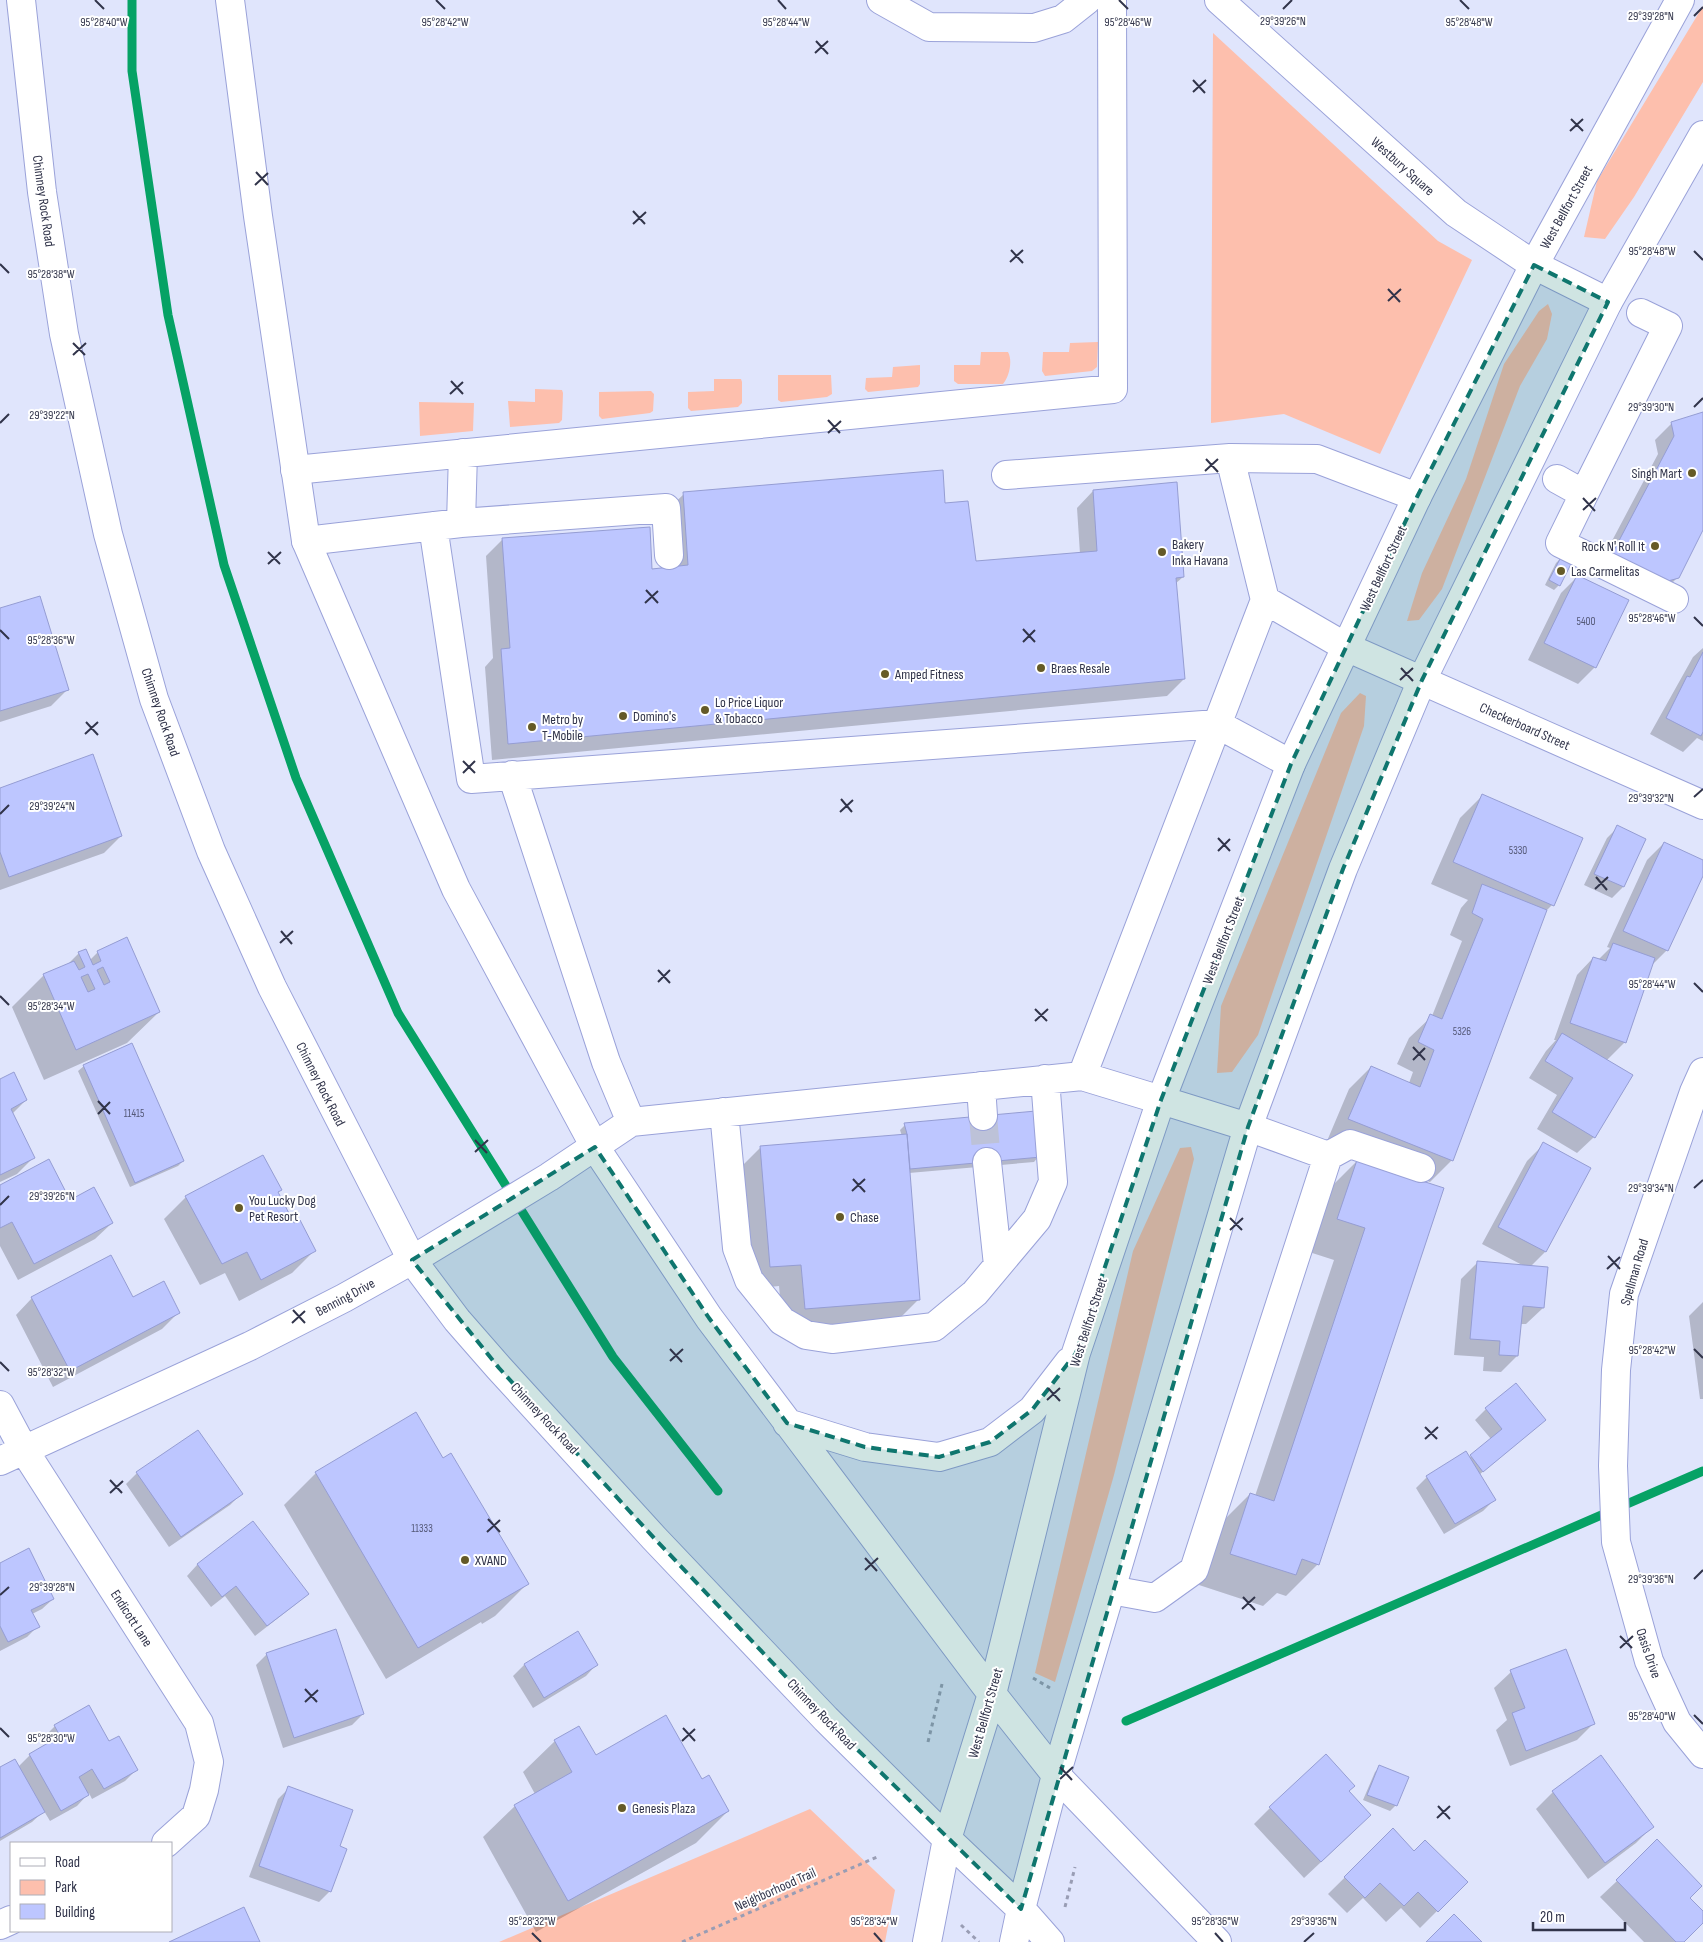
<svg xmlns="http://www.w3.org/2000/svg" width="1703" height="1942" viewBox="0 0 1703 1942" font-family="'Sofia Sans Condensed',sans-serif">
  <style>
    .green { fill: #fdbfad }
    .shadow { fill: #0003 }
    .lines { fill: none; stroke-linecap: round; stroke-linejoin: round }
    .stream { stroke: #06a265; stroke-width: 9 }
    .building { fill: #bdc6ff; stroke: #959dd3; fill-rule: evenodd }
    .minor-tunnel { stroke: #bdc2d8; stroke-width: 28; stroke-dasharray: 28 14; stroke-linecap: butt }
    .minor-casing { stroke: #9aa2d9; stroke-width: 30 }
    .major-casing { stroke: #9aa2d9; stroke-width: 30 }
    .path { stroke: #999db4; stroke-width: 3; stroke-dasharray: 4 4; stroke-linecap: butt }
    .minor { stroke: #fff; stroke-width: 28 }
    .major { stroke: #fff; stroke-width: 28 }
    .marked { fill: #0f766e; fill-opacity: 0.2; stroke: #0f766e; stroke-width: 4; stroke-dasharray: 10 6; stroke-linejoin: round }
    .ticks { fill: none; stroke: #31344a; stroke-width: 2 }
    .poi-dot { fill: #655a27; stroke: #fff; stroke-width: 2 }
    .labels { text-anchor: middle; stroke-width: 4; stroke-linejoin: round; paint-order: stroke }
    .number-label { font-size: 11px; fill: #545877 }
    .street-label { font-size: 14px; fill: #31344a; stroke: #fff }
    .poi-label { font-size: 14px; fill: #31344a; stroke: #fff; text-anchor: start }
    .ticks-label { font-size: 12px; text-anchor: middle; fill: #31344a; stroke: #fff; stroke-width: 4; stroke-linejoin: round; paint-order: stroke }
  </style>
  <rect width="100%" height="100%" fill="#e0e5fc"/>
  <path class="green" d="M1703,6V82L1634,197L1605,239L1584,237L1597,181Z
    M1213,33L1438,241L1472,260L1380,454L1284,414L1211,423Z
    M1548,304L1552,314L1547,339L1520,386L1442,589L1419,620L1407,621L1422,573L1466,479L1504,364L1539,311Z
    M1098,342L1097,367L1092,371L1045,376L1042,371L1043,352H1069L1070,343Z
    M981,352H1008C1013,361 1009,377 1003,384H958L954,381V365H980Z
    M920,365V384L918,387L868,392L865,389L866,378L892,377L893,367Z
    M778,375H831L832,394L827,397L781,402L778,400Z
    M714,379H741L742,382V403L738,407L691,411L688,408V392L714,391Z
    M535,389L562,390L563,393L562,420L559,423L510,427L508,401L535,402Z
    M651,391L654,394L653,411L650,413L602,419L599,416V392Z
    M419,402L474,403L473,431L420,436Z
    M1360,693L1366,696L1364,726L1258,1035L1232,1072L1217,1073L1221,1006L1341,713Z
    M1191,1147L1194,1159L1114,1475L1055,1682L1035,1673L1133,1251L1180,1148Z
    M810,1809L895,1890L885,1942H499Z"/>
  <path class="shadow" d="M1703,413V527L1678,577L1661,594L1596,571L1658,454L1655,440L1672,423Z
    M1093,491L1183,577L1175,584L1184,679L1167,696L492,760L485,667L493,658L486,556L503,539L651,570L671,568L667,510L684,494L944,505L974,563L1080,554L1077,508Z
    M1561,558L1559,585L1554,590L1545,585L1556,563Z
    M1578,576L1627,600L1595,667L1578,684L1528,660L1561,593Z
    M0,610L67,690L51,706L0,722Z
    M1703,648V741L1697,738L1683,752L1650,734L1693,657Z
    M0,789L121,836L104,853L0,890Z
    M1482,796L1552,905L1544,913L1452,1160L1430,1182L1327,1141L1349,1089L1371,1067L1409,1083L1413,1072L1397,1064L1409,1038L1432,1016L1462,941L1450,935L1461,908L1468,900L1431,884L1460,818Z
    M1618,827L1645,839L1623,887L1612,898L1584,885L1607,838Z
    M1664,843L1703,861V873L1667,950L1652,965L1625,1042L1606,1061L1594,1137L1577,1153L1537,1129L1557,1095L1529,1078L1546,1051L1556,1040H1554L1577,975L1593,958L1598,960L1610,948L1607,947L1647,860Z
    M98,952L159,1012L127,1043L44,1080L12,1007L44,975L67,965L79,953L90,960Z
    M131,1044L183,1161L178,1166L130,1187L78,1071L84,1066Z
    M0,1080L26,1100L12,1114L33,1158L17,1174L0,1182Z
    M905,1125L1039,1156L1034,1162L909,1173L919,1299L897,1321L783,1331L779,1286L748,1289L739,1169L761,1147L902,1136L900,1130Z
    M1544,1144L1545,1252L1530,1267L1543,1308L1526,1324H1520L1517,1356L1501,1372L1483,1371L1484,1357L1454,1355L1461,1279L1477,1263L1526,1267L1482,1244L1527,1161Z
    M1357,1161L1442,1189L1318,1564L1286,1596L1277,1593L1263,1606L1199,1585L1218,1526L1250,1494L1255,1496L1334,1260L1306,1251L1325,1193Z
    M0,1187L69,1201L112,1223L95,1239L18,1280L0,1246Z
    M281,1190L277,1193L294,1225L314,1251L292,1273L239,1301L225,1273L200,1285L164,1219L186,1197Z
    M32,1298L132,1299L179,1312L162,1329L53,1387L16,1315Z
    M1703,1302V1399H1700L1689,1316Z
    M1486,1409L1545,1420L1479,1475L1494,1500L1483,1511L1444,1534L1416,1488L1427,1477L1469,1458L1491,1439L1475,1420Z
    M415,1413L442,1459L527,1584L495,1616L482,1624L481,1622L386,1679L284,1505L316,1473Z
    M137,1473L241,1494L230,1505L169,1547L126,1484Z
    M253,1522L307,1594L296,1604L255,1636L225,1596L211,1607L187,1576L197,1565Z
    M0,1564L53,1599L42,1609L32,1614L38,1626L27,1637L0,1651Z
    M577,1632L596,1665L586,1676L533,1708L513,1676L524,1665Z
    M267,1654L363,1714L352,1725L283,1748L256,1665Z
    M1511,1672L1593,1724L1577,1740L1510,1766L1496,1730L1507,1720L1494,1688Z
    M55,1726L109,1743L136,1770L125,1781L92,1799L89,1793L77,1806L50,1821L44,1811L32,1822L0,1841V1769L18,1767L30,1755L48,1745L44,1737Z
    M555,1741L595,1756L701,1781L728,1811L696,1843L536,1932L483,1837L515,1806L535,1794L523,1772Z
    M1600,1757L1652,1827L1636,1843L1588,1879L1536,1809L1553,1792Z
    M1380,1767L1396,1805L1390,1811L1363,1800L1375,1772Z
    M289,1788L339,1847L330,1891L319,1902L249,1877L278,1799Z
    M1348,1792L1353,1832L1304,1878L1254,1824L1270,1808Z
    M1393,1830L1414,1853L1466,1882L1420,1928L1401,1908L1386,1922L1363,1898L1347,1913L1328,1894Z
    M1617,1881L1689,1898L1703,1913V1921L1682,1942H1644L1600,1897Z"/>
  <g class="lines">
    <path class="stream" d="M132,0V71L168,315L224,565L296,778L398,1013L613,1357L718,1491
      M1126,1721L1703,1471"/>
  </g>
  <path class="building" d="M1703,412V530L1679,578L1668,581L1612,554L1674,436L1671,422Z
    M943,470L945,503L968,501L976,561L1097,551L1093,490L1177,482L1184,577L1176,578L1185,679L508,744L501,649L510,648L502,538L650,527L652,569L688,565L683,492Z
    M1561,557L1572,562L1560,586L1549,580Z
    M1577,575L1629,600L1596,668L1544,643Z
    M40,596L69,690L0,711V608Z
    M1703,652V732L1701,736L1666,718L1687,676L1690,677Z
    M93,754L122,836L9,877L0,852V788Z
    M1482,794L1583,838L1554,906L1453,862Z
    M1617,825L1646,839L1624,887L1594,874Z
    M1664,842L1703,860V876L1668,951L1623,931Z
    M1482,884L1547,910L1453,1161L1348,1119L1371,1066L1420,1087L1434,1050L1418,1042L1430,1014L1442,1019L1483,919L1472,913Z
    M127,937L160,1012L76,1050L43,974L74,961L79,970L85,967L78,952L86,949L93,965L101,961L97,951ZM103,967L110,982L104,985L97,970ZM88,974L95,989L88,992L81,977Z
    M1613,943L1655,958L1626,1043L1570,1023L1593,957L1606,961Z
    M1562,1033L1633,1075L1595,1138L1552,1112L1573,1078L1545,1061Z
    M132,1043L184,1161L135,1183L83,1065Z
    M14,1072L27,1100L11,1109L35,1158L0,1175V1079Z
    M1036,1111L1041,1157L910,1169L907,1134L904,1123Z
    M907,1134L920,1300L805,1309L801,1265L770,1267L760,1146Z
    M1543,1142L1591,1168L1546,1252L1498,1227Z
    M263,1155L282,1190L278,1192L294,1223L300,1220L316,1251L261,1280L247,1252L222,1264L185,1196Z
    M49,1159L70,1200L94,1187L113,1223L34,1264L12,1222L0,1228V1185Z
    M1357,1160L1444,1188L1319,1565L1302,1559L1296,1575L1230,1554L1250,1493L1274,1501L1365,1228L1337,1219Z
    M111,1255L133,1297L164,1281L180,1313L70,1371L31,1297Z
    M1477,1261L1548,1267L1544,1308L1523,1306L1518,1356L1499,1355L1500,1341L1470,1339Z
    M1516,1383L1546,1420L1483,1472L1470,1455L1502,1429L1485,1408Z
    M416,1412L443,1458L451,1453L529,1584L418,1648L315,1472Z
    M198,1430L243,1494L181,1537L136,1472Z
    M1466,1451L1496,1500L1455,1524L1426,1476Z
    M253,1521L309,1594L267,1626L236,1586L222,1597L197,1564Z
    M29,1548L54,1599L31,1610L40,1627L8,1642L0,1626V1563Z
    M336,1629L364,1714L294,1738L266,1653Z
    M578,1631L598,1665L544,1698L524,1664Z
    M1566,1649L1595,1724L1526,1751L1512,1713L1525,1708L1510,1670Z
    M89,1705L109,1741L119,1736L138,1770L104,1789L92,1769L79,1777L89,1795L61,1811L29,1754L60,1736L54,1725Z
    M666,1715L702,1779L709,1775L729,1811L568,1901L514,1805L572,1772L554,1740L579,1726L596,1755Z
    M1326,1754L1355,1786L1349,1791L1371,1815L1321,1862L1269,1807Z
    M1601,1755L1654,1827L1605,1863L1552,1791Z
    M15,1759L45,1812L0,1838V1767Z
    M1379,1765L1409,1777L1397,1806L1367,1795Z
    M288,1786L353,1810L340,1846L347,1849L331,1892L259,1866Z
    M1393,1828L1414,1851L1425,1840L1468,1882L1438,1912L1418,1892L1404,1906L1380,1883L1365,1898L1344,1877Z
    M1657,1839L1702,1886L1690,1898L1703,1911V1923L1684,1942H1676L1616,1880Z
    M244,1907L260,1942H169Z
    M1454,1914L1482,1942H1426Z"/>
  <g class="lines">
    <path class="minor-tunnel" d="M983,1116L987,1162"/>
    <g class="minor-casing">
      <path id="minor" d="M881,0L929,27L1034,28L1063,19L1087,0
        M1219,0L1456,213L1534,265L1608,302
        M295,470L1113,389L1112,0
        M1006,475L1230,458L1317,459L1417,497
        M1557,479L1584,494L1668,326L1641,313
        M1584,494L1560,543L1674,599
        M461,523L463,453
        M433,526L471,779L1217,724L1291,764
        M306,541L461,523L666,508L669,555
        M1265,600L1346,647L1703,805
        M512,775L606,1062L631,1122
        M1703,1072L1694,1092L1624,1294L1616,1370L1613,1466L1616,1542L1649,1661L1677,1722L1703,1754
        M1082,1076L1265,600L1230,458
        M981,1086L983,1116
        M724,1112L737,1248L749,1280L782,1321L806,1335L832,1339L934,1327L975,1293L1037,1219L1053,1182L1045,1079
        M1248,1127L1328,1156L1350,1144L1421,1168
        M987,1162L998,1265
        M0,1405L24,1450L199,1723L209,1762L204,1790L196,1816L166,1843
        M0,1461L250,1346L344,1298L412,1260L549,1177L631,1122L1082,1076L1161,1100
        M1111,1590L1155,1598L1194,1570L1328,1156
        M0,1925L11,1920"/>
    </g>
    <g class="major-casing">
      <path id="major" d="M21,0L42,192L64,334L108,534L154,699L211,851L272,987L412,1260L457,1320L499,1368L654,1538L826,1719L947,1839L1021,1909L1050,1942
        M230,0L258,216L306,541L456,889L595,1147L709,1318L992,1694L1056,1775L1217,1942
        M1161,1100L1248,1127
        M787,1423L865,1447L939,1457L990,1442L1032,1410L1069,1362
        M927,1942L947,1839L992,1694L1076,1353L1161,1100L1291,764L1417,497L1534,265L1680,0
        M1014,1942L1021,1909L1056,1775L1248,1127L1343,869L1422,680L1608,302L1703,135"/>
    </g>
    <path class="path" d="M1033,1678L1050,1688
      M928,1742L942,1684
      M1065,1907L1075,1867
      M961,1925L979,1942
      M682,1942L877,1857"/>
    <use href="#minor" class="minor"/>
    <use href="#major" class="major"/>
  </g>
  <path class="marked" d="M1534,265L1608,302L1422,680L1343,869L1248,1127L1021,1909L826,1719L654,1538L499,1368L412,1260L595,1147L709,1318L787,1423L865,1447L939,1457L990,1442L1032,1410L1076,1353L1161,1100L1291,764L1417,497Z"/>
  <path class="ticks" d="M95,0L104,9M436,0L445,9M778,0L786,9M1119,0L1128,9M1460,0L1469,9M1283,9L1292,0M1694,16L1703,7M816,41L828,54M815,53L828,41M1193,80L1205,93M1193,92L1206,80M1571,119L1583,131M1570,131L1583,119M256,172L268,185M255,185L268,173M633,211L645,224M633,224L646,212M1011,250L1023,263M1694,251L1703,260M1010,262L1023,250M0,264L9,273M1388,289L1400,302M1388,301L1401,289M73,343L85,355M73,355L86,343M451,381L463,394M450,394L463,382M1694,407L1703,398M828,420L840,433M0,423L9,414M828,433L841,421M1206,459L1218,472M1205,471L1218,459M1583,498L1595,511M1583,510L1596,498M268,552L280,564M268,564L281,552M646,590L658,603M645,603L658,591M1694,617L1703,626M1023,629L1035,642M0,630L9,639M1023,642L1035,630M1401,668L1413,681M1400,680L1413,668M86,722L98,735M85,734L98,722M463,761L475,773M463,773L475,761M1694,797L1703,789M841,799L852,812M840,812L853,800M0,814L9,805M1218,838L1230,851M1218,851L1230,839M1596,877L1607,890M1595,889L1608,877M281,931L292,944M280,943L293,931M658,970L670,983M658,982L670,970M1694,983L1703,992M0,996L9,1005M1035,1009L1047,1021M1035,1021L1048,1009M1413,1047L1425,1060M1413,1060L1425,1048M98,1101L110,1114M98,1114L110,1102M475,1140L487,1153M475,1152L488,1140M853,1179L865,1192M1694,1188L1703,1180M852,1191L865,1179M0,1205L9,1196M1230,1218L1242,1230M1230,1230L1243,1218M1608,1256L1620,1269M1607,1269L1620,1257M293,1310L305,1323M292,1323L305,1311M670,1349L682,1362M1694,1349L1703,1358M670,1361L683,1349M0,1362L9,1371M1048,1388L1060,1401M1047,1400L1060,1388M1425,1427L1437,1439M1425,1439L1438,1427M110,1480L122,1493M110,1493L123,1481M488,1519L500,1532M487,1532L500,1520M865,1558L877,1571M865,1570L878,1558M1694,1579L1703,1570M0,1595L9,1587M1243,1597L1255,1610M1242,1609L1255,1597M1620,1636L1632,1648M1620,1648L1633,1636M305,1689L317,1702M305,1702L318,1690M1694,1715L1703,1724M0,1728L9,1737M683,1728L695,1741M682,1741L695,1729M1060,1767L1072,1780M1060,1779L1073,1767M1438,1806L1450,1819M1437,1818L1450,1806M532,1933L541,1942M874,1933L882,1942M1215,1933L1223,1942M1304,1942L1314,1933"/>
  <g class="poi-dot">
    <circle cx="1692" cy="473" r="5"/>
    <circle cx="1655" cy="546" r="5"/>
    <circle cx="1162" cy="552" r="5"/>
    <circle cx="1561" cy="571" r="5"/>
    <circle cx="1041" cy="668" r="5"/>
    <circle cx="885" cy="674" r="5"/>
    <circle cx="705" cy="710" r="5"/>
    <circle cx="623" cy="716" r="5"/>
    <circle cx="532" cy="727" r="5"/>
    <circle cx="239" cy="1208" r="5"/>
    <circle cx="840" cy="1217" r="5"/>
    <circle cx="465" cy="1560" r="5"/>
    <circle cx="622" cy="1808" r="5"/>
  </g>
  <g class="labels">
    <g class="number-label">
      <text x="1586" y="625">5400</text>
      <text x="1518" y="854">5330</text>
      <text x="1462" y="1035">5326</text>
      <text x="134" y="1117">11415</text>
      <text x="422" y="1532">11333</text>
    </g>
    <g class="street-label">
      <text transform="translate(1403 166) rotate(42)" y="5">Westbury Square</text>
      <text transform="translate(44 201) rotate(82)" y="5">Chimney Rock Road</text>
      <text transform="translate(1566 207) rotate(-61)" y="5">West Bellfort Street</text>
      <text transform="translate(1383 568) rotate(-65)" y="5">West Bellfort Street</text>
      <text transform="translate(161 712) rotate(71)" y="5">Chimney Rock Road</text>
      <text transform="translate(1525 726) rotate(24)" y="5">Checkerboard Street</text>
      <text transform="translate(1223 940) rotate(-69)" y="5">West Bellfort Street</text>
      <text transform="translate(321 1084) rotate(63)" y="5">Chimney Rock Road</text>
      <text transform="translate(1634 1272) rotate(-74)" y="5">Spellman Road</text>
      <text transform="translate(345 1297) rotate(-28)" y="5">Benning Drive</text>
      <text transform="translate(1088 1322) rotate(-72)" y="5">West Bellfort Street</text>
      <text transform="translate(545 1418) rotate(47)" y="5">Chimney Rock Road</text>
      <text transform="translate(132 1618) rotate(57)" y="5">Endicott Lane</text>
      <text transform="translate(1649 1653) rotate(71)" y="5">Oasis Drive</text>
      <text transform="translate(985 1713) rotate(-74)" y="5">West Bellfort Street</text>
      <text transform="translate(822 1714) rotate(46)" y="5">Chimney Rock Road</text>
      <text transform="translate(775 1889) rotate(-24)" y="5">Neighborhood Trail</text>
    </g>
    <g class="poi-label">
      <text x="1682" y="478" text-anchor="end">Singh Mart</text>
      <text x="1172" y="549">Bakery<tspan x="1172" dy="16">Inka Havana</tspan></text>
      <text x="1645" y="551" text-anchor="end">Rock N' Roll It</text>
      <text x="1571" y="576">Las Carmelitas</text>
      <text x="1051" y="673">Braes Resale</text>
      <text x="895" y="679">Amped Fitness</text>
      <text x="715" y="707">Lo Price Liquor<tspan x="715" dy="16">&amp; Tobacco</tspan></text>
      <text x="633" y="721">Domino's</text>
      <text x="542" y="724">Metro by<tspan x="542" dy="16">T-Mobile</tspan></text>
      <text x="249" y="1205">You Lucky Dog<tspan x="249" dy="16">Pet Resort</tspan></text>
      <text x="850" y="1222">Chase</text>
      <text x="475" y="1565">XVAND</text>
      <text x="632" y="1813">Genesis Plaza</text>
    </g>
  </g>
  <g class="ticks-label">
    <text x="1651" y="20">29°39'28"N</text>
    <text x="1283" y="25">29°39'26"N</text>
    <text x="104" y="26">95°28'40"W</text>
    <text x="445" y="26">95°28'42"W</text>
    <text x="1128" y="26">95°28'46"W</text>
    <text x="786" y="26">95°28'44"W</text>
    <text x="1469" y="26">95°28'48"W</text>
    <text x="1652" y="255">95°28'48"W</text>
    <text x="51" y="278">95°28'38"W</text>
    <text x="1651" y="411">29°39'30"N</text>
    <text x="52" y="419">29°39'22"N</text>
    <text x="1652" y="622">95°28'46"W</text>
    <text x="51" y="644">95°28'36"W</text>
    <text x="1651" y="802">29°39'32"N</text>
    <text x="52" y="810">29°39'24"N</text>
    <text x="1652" y="988">95°28'44"W</text>
    <text x="51" y="1010">95°28'34"W</text>
    <text x="1651" y="1192">29°39'34"N</text>
    <text x="52" y="1200">29°39'26"N</text>
    <text x="1652" y="1354">95°28'42"W</text>
    <text x="51" y="1376">95°28'32"W</text>
    <text x="1651" y="1583">29°39'36"N</text>
    <text x="52" y="1591">29°39'28"N</text>
    <text x="1652" y="1720">95°28'40"W</text>
    <text x="51" y="1742">95°28'30"W</text>
    <text x="532" y="1925">95°28'32"W</text>
    <text x="874" y="1925">95°28'34"W</text>
    <text x="1215" y="1925">95°28'36"W</text>
    <text x="1314" y="1925">29°39'36"N</text>
  </g>
  <rect x="10" y="1842" width="162" height="90" fill="#ffffff" stroke="#adaeb7"/>
  <rect x="20" y="1858" width="25" height="8" fill="#ffffff" stroke="#adaeb7"/>
  <text x="55" y="1867" font-size="15" fill="#31344a">Road</text>
  <rect x="20" y="1880" width="25" height="15" fill="#fdbfad" stroke="#adaeb7"/>
  <text x="55" y="1892" font-size="15" fill="#31344a">Park</text>
  <rect x="20" y="1904" width="25" height="15" fill="#bdc6ff" stroke="#adaeb7"/>
  <text x="55" y="1917" font-size="15" fill="#31344a">Building</text>
  <path d="M1533 1922v8h92v-8" fill="none" stroke="#31344a" stroke-width="2.5"/>
  <text x="1540" y="1922" font-size="15" fill="#31344a" stroke="#ffffff" stroke-width="4" paint-order="stroke">20 m</text>
</svg>
